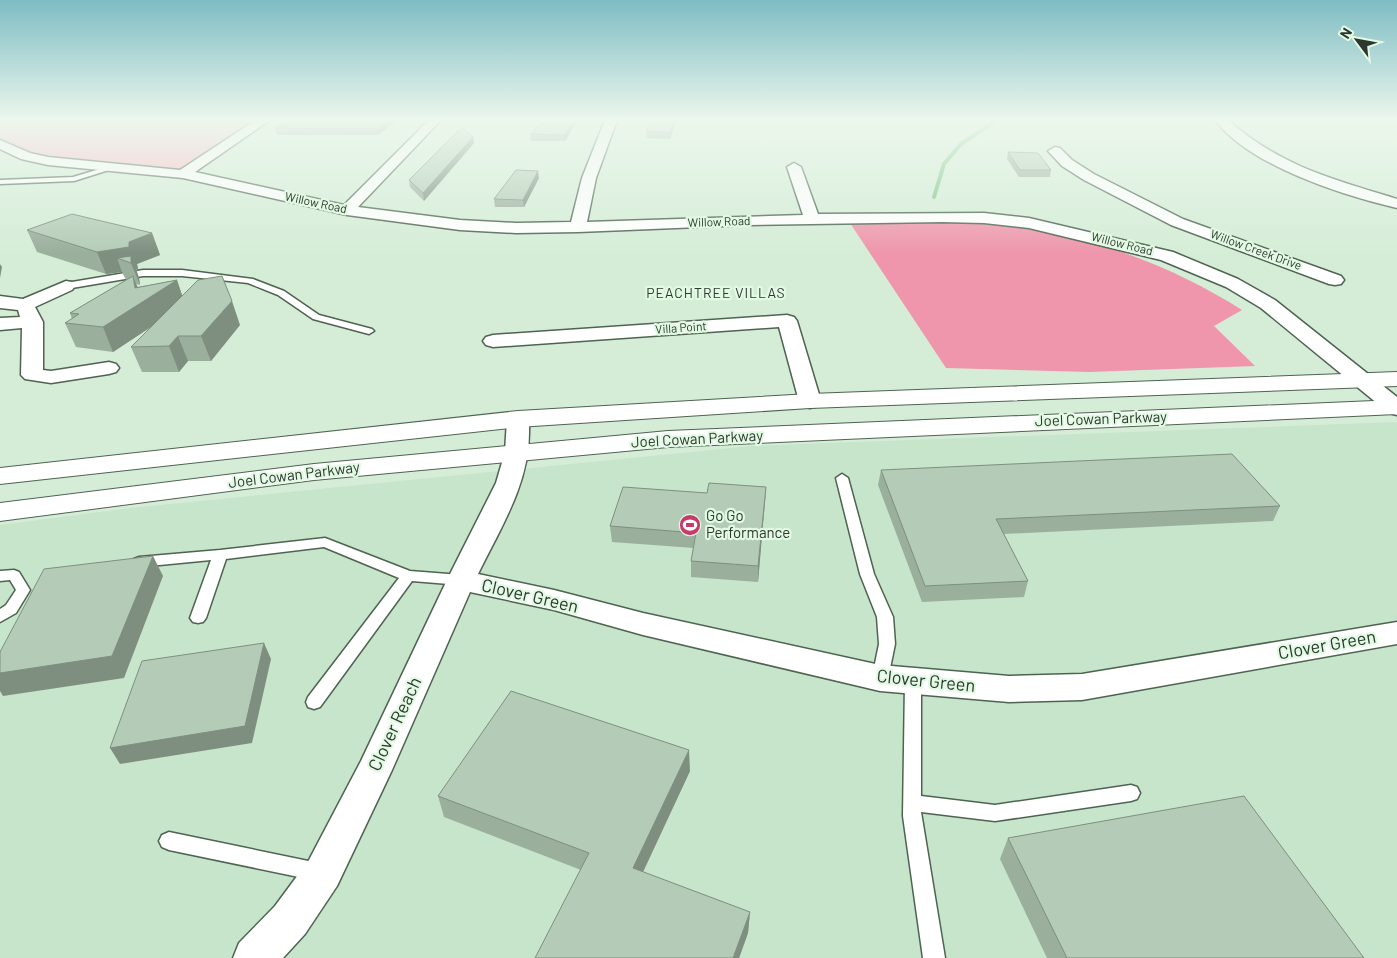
<svg xmlns="http://www.w3.org/2000/svg" width="1397" height="958" viewBox="0 0 1397 958" font-family="Barlow,sans-serif">
  <style>
    .built { fill: #c6e5ca }
    .green { fill: #fdb9c9 }
    .forest { fill: #ef95ac }
    .lines { fill: none; stroke-linecap: round; stroke-linejoin: round }
    .stream { stroke: #80c78b; stroke-width: 4 }
    .service-casing { stroke: #4e6350; stroke-width: 3 }
    .minor-casing { stroke: #4e6350; stroke-width: 3 }
    .primary-casing { stroke: #4e6350; stroke-width: 2 }
    .service { fill: #fff; fill-rule: evenodd }
    .minor { fill: #fff; fill-rule: evenodd }
    .primary { fill: #fff; fill-rule: evenodd }
    .wall { fill: #9baf9d }
    .shaded-wall { fill: #7e8f80 }
    .building { fill: #b4ccb7; stroke: #7e8f80 }
    .labels { text-anchor: middle; stroke-width: 4.5; stroke-linejoin: round; paint-order: stroke }
    .far-street-label { font-size: 12px; fill: #2e372f; stroke: #e2fae4 }
    .far-neighbourhood-label { font-size: 14px; letter-spacing: 1px; fill: #2e372f; stroke: #e2fae4 }
    .street-label { font-size: 15px; fill: #2e372f; stroke: #e2fae4 }
    .poi-label { font-size: 15px; fill: #2e372f; stroke: #e2fae4; text-anchor: start }
    .near-street-label { font-size: 18px; fill: #2e372f; stroke: #e2fae4 }
  </style>
  <rect width="100%" height="100%" fill="#d5edd7"/>
  <path class="built" d="M1397,422V958H0V525L130,508L751,446Z"/>
  <path class="green" d="M0,120H264L183,174L54,162L0,143Z"/>
  <path class="forest" d="M848,220C901,220 953,219 1005,224C1045,228 1083,238 1122,248V252C1165,267 1204,286 1242,310L1214,326L1255,366L1089,372L946,368Z"/>
  <g class="lines">
    <path class="stream" d="M934,197L944,164L961,144L997,120"/>
    <g class="service-casing">
      <path id="service" d="M110,166L112,167V169L74,181L0,184V180L73,177Z
        M143,270H182L253,279L284,291L319,315L372,329L374,331L369,334L313,319L278,295L248,283L182,276H143L66,289L62,286L66,283Z
        M842,474L848,478L874,574L893,617L895,644L888,678L886,682L880,684L874,682L872,678L879,644L877,617L860,574L836,478Z
        M325,538L410,571L461,575L466,576L468,580L466,584L461,585L412,581L320,707L314,709L308,707L306,702L308,697L399,578L324,547L226,559L206,618L203,622L198,623L193,622L190,618L211,560L139,567L134,565L132,562L134,559L139,557L220,550Z
        M14,570L19,572L30,590L16,613L0,622V609L6,605L16,590L10,580L0,581V571Z
        M913,676L919,678L921,682V796L995,805L1131,785L1137,787L1140,793L1137,799L1131,801L995,821L921,812L945,958H923L903,816L905,682L907,678Z
        M169,832L318,863L325,865L328,872L325,879L318,881L169,850L162,847L159,841L162,835Z"/>
    </g>
    <g class="minor-casing">
      <path id="minor" d="M256,120H270L195,172L344,205L429,120H441L358,207L460,220L516,223L571,222L582,178L605,120H617L596,178L587,222L803,215L787,167L794,163L801,167L818,214L984,213L1029,218L1173,252L1238,279L1275,300L1397,397V415L1389,413L1261,308L1226,287L1161,260L1029,228L984,223L942,222L749,225L578,232L516,233L460,230L347,215L183,178L48,165L21,159L0,149V140L30,153L48,157L180,170Z
        M1215,120H1228C1280,166 1332,179 1397,199V208C1342,195 1250,166 1215,120Z
        M1055,147L1060,148L1072,160L1094,174L1183,219L1341,276L1344,280L1341,284L1335,285L1329,284L1171,225L1084,180L1062,166L1048,151Z
        M66,281L72,282L75,286L72,290L35,307L43,322V370L51,371L109,362L116,364L119,368L116,372L109,374L51,383L25,379L21,375L22,328L0,330V318L20,317L18,310L0,308V296L23,299Z
        M787,315L794,317L797,321L821,401L818,406L810,408L802,406L799,401L779,327L493,347L486,345L483,341L486,337L493,335Z
        M518,412L526,414C530,420 529,425 529,433C529,484 500,529 478,574L554,590L643,613L880,665L1009,676L1082,674L1397,622V644L1082,700L1009,702L880,691L643,635L554,610L470,592L392,770L337,886L305,934L283,958H233L239,943L275,906L309,860L361,761L447,580L496,483L505,452L507,419L510,414Z"/>
    </g>
    <g class="primary-casing">
      <path id="primary" d="M1397,372V386L810,408L518,427L0,484V468L518,411L810,394Z
        M1397,400V414L668,447L314,480L0,521V503L314,464L668,431Z"/>
    </g>
    <use href="#service" class="service"/>
    <use href="#minor" class="minor"/>
    <use href="#primary" class="primary"/>
  </g>
  <path class="wall" d="M397,120L378,135H277L275,128Z
    M545,120H578L565,141H531L530,134Z
    M676,120L670,139L647,138L646,131Z
    M474,143L424,201L410,187L409,180Z
    M1008,152L1051,170L1050,177H1019L1007,159Z
    M539,178L524,207H495L494,199Z
    M27,230L152,233L160,255L137,264L138,269H136L139,278L140,285L136,284L138,287L177,280L182,296L240,325L211,361H188L179,372H142L131,347L153,326L113,352L76,347L65,323L72,319L70,313L126,280L122,272L106,274L37,252Z
    M881,470L1280,506L1273,521L1004,534L1028,581L1024,597L922,602L878,485Z
    M766,487L758,582L691,577V561L694,548L612,542L610,526L707,493Z
    M690,771L643,872L750,912L748,933L739,958H535L581,870L444,817L438,796Z
    M1008,838L1364,958H1047L1000,859Z"/>
  <path class="shaded-wall" d="M388,120H397L378,135L377,129Z
    M573,120H578L565,141V135Z
    M674,120H676L670,139V133Z
    M473,137L474,143L424,201L423,193Z
    M538,171L539,178L524,207L523,200Z
    M152,233L160,255L137,264L138,269H136L139,278L140,285L131,263L117,258L122,272L106,274L97,252L129,242Z
    M0,264L2,267L0,278Z
    M133,276L142,299L177,280L185,304L113,352L103,327L135,288Z
    M232,301L240,325L211,361L201,336Z
    M178,336L188,361L179,372L169,346Z
    M766,487L765,502L758,582V566Z
    M153,556L163,576L124,678L3,696L0,691V673Z
    M264,643L271,659L252,743L120,764L110,748Z
    M689,750L690,771L635,889L633,868Z
    M750,912L748,933L739,958H733Z"/>
  <path class="building" d="M288,120H388L377,129L275,128Z
    M545,120H573L565,135L530,134Z
    M651,120H674L670,133L646,131Z
    M462,127L473,137L423,193L409,180Z
    M1008,152L1038,153L1051,170H1020Z
    M516,170L538,171L523,200L494,199Z
    M72,214L152,233L129,242V247L97,252L27,230Z
    M131,256V263L117,258Z
    M133,276L135,288L177,280L103,327L65,323L79,314L70,313Z
    M222,276L232,301L201,336H178L169,346L131,347L198,280Z
    M1232,454L1280,506L996,519L1028,581L925,586L881,470Z
    M709,483L766,487L758,566L691,561L696,533L610,526L623,487L707,493Z
    M153,556L112,656L0,673V652L44,569Z
    M264,643L245,726L110,748L142,661Z
    M511,691L689,750L633,868L750,912L733,958H535L589,853L438,796Z
    M1244,796L1364,958H1067L1008,838Z"/>
  <linearGradient id="sky" x2="0" y2="1"><stop stop-color="#7ebcc3"/><stop offset="0.47" stop-color="#ecf7ed"/><stop offset="1" stop-color="#ecf7ed" stop-opacity="0"/></linearGradient>
  <rect width="1397" height="254" fill="url(#sky)"/>
  <defs>
    <g id="stadium-disc" transform="scale(1.125)"><circle r="9.5" fill="#c73a6c" stroke="#e2fae4"/><path d="M0-5a6.5 5 0 1 0 0 10a6.5 5 0 1 0 0-10ZM-3.5-1.8h7v3.6h-7Z" fill="#fff"/></g>
  </defs>
  <g fill-rule="evenodd">
    <use href="#stadium-disc" x="690" y="525"/>
  </g>
  <g class="labels">
    <g class="far-street-label">
      <text transform="translate(316 203) rotate(12)" y="4">Willow Road</text>
      <text transform="translate(719 222) rotate(-2)" y="4">Willow Road</text>
      <text transform="translate(1122 244) rotate(14)" y="4">Willow Road</text>
      <text transform="translate(1256 250) rotate(20)" y="4">Willow Creek Drive</text>
      <text transform="translate(681 328) rotate(-4)" y="4">Villa Point</text>
    </g>
    <g class="far-neighbourhood-label">
      <text x="716" y="298">PEACHTREE VILLAS</text>
    </g>
    <g class="street-label">
      <text transform="translate(1101 419) rotate(-2)" y="5">Joel Cowan Parkway</text>
      <text transform="translate(697 439) rotate(-3)" y="5">Joel Cowan Parkway</text>
      <text transform="translate(294 475) rotate(-7)" y="5">Joel Cowan Parkway</text>
    </g>
    <g class="poi-label">
      <text x="706" y="521">Go Go<tspan x="706" dy="17">Performance</tspan></text>
    </g>
    <g class="near-street-label">
      <text transform="translate(530 596) rotate(13)" y="6">Clover Green</text>
      <text transform="translate(1327 645) rotate(-10)" y="6">Clover Green</text>
      <text transform="translate(926 681) rotate(6)" y="6">Clover Green</text>
      <text transform="translate(395 724) rotate(-65)" y="6">Clover Reach</text>
    </g>
  </g>
  <g transform="translate(1357 40) rotate(302)" stroke="#e2fae4" stroke-width="4" paint-order="stroke">
  <path d="M0-4L9 19L0 12L-9 19Z" fill="#2e372f"/>
  <text y="-8" font-size="14" font-weight="bold" text-anchor="middle" fill="#2e372f">N</text>
  </g>
</svg>
